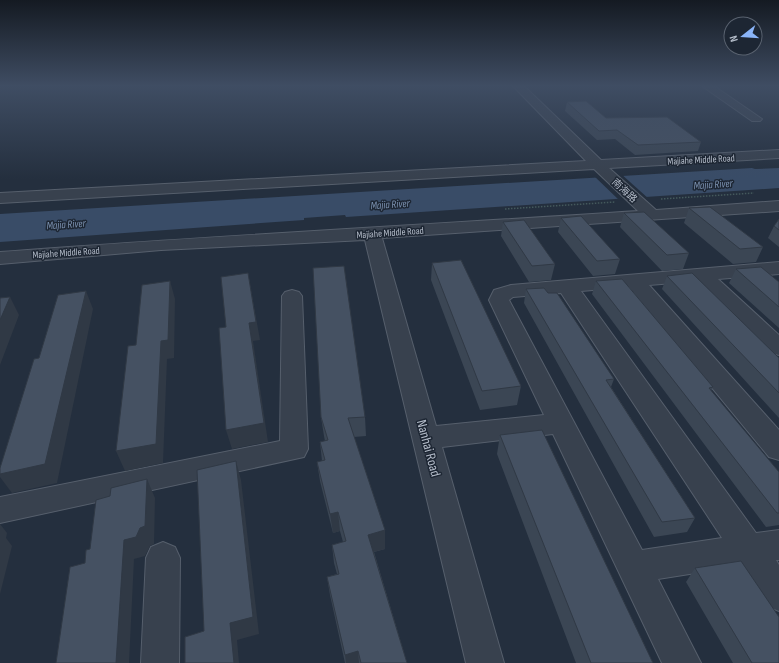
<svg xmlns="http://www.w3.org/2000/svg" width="779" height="663" viewBox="0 0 779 663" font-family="'Sofia Sans Condensed','Noto Sans SC',sans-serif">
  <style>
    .water { fill: #394c67 }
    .pier { fill: #242f3e }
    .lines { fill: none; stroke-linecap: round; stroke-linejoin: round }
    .minor-casing { stroke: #565f6c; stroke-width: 2 }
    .path { stroke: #44595c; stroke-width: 1.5; stroke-dasharray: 1.5 1.5; stroke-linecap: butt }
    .minor { fill: #38414e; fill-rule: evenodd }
    .wall { fill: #3b4654 }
    .shaded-wall { fill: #303945 }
    .building { fill: #455162; stroke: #303945 }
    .labels { text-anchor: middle; stroke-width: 3; stroke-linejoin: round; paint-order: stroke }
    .far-street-label { font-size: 10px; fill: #b4bcc9; stroke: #1d2633 }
    .far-water-label { font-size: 11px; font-style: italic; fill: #7c92b1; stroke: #1d2633 }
    .near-street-label { font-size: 14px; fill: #b4bcc9; stroke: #1d2633 }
  </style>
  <rect width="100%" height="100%" fill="#242f3e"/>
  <path class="water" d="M752,168L755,169L779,168V188L346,217L345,215L304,218V220L0,242V214Z"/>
  <path class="pier" d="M620,173L649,199L620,201L593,175Z"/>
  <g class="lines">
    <g class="minor-casing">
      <path id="minor" d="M513,86H524L601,160L779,150V158L609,168L656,210L779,201V211L382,238L436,426L544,415L489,300L494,290L511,285L779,262V274L718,279L779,335V355L771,353L698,281L649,285L779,430V460L769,457L629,287L581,291L756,533L779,530V560H776L779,565V611L767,606L740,566L658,579L701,663H662L553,434L442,447L504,663H466L365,240L161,250L0,264V252C212,236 425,225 638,211L594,169L0,203V193L586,161ZM561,293L722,538L642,550L509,300L513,297Z
        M702,86H714L762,119L760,121H752Z
        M292,290L299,292L302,296L308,449L304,457L0,523V497L280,441L282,296L285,292Z
        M163,542L175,547L180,558L179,663H141L146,558L151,547Z"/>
    </g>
    <path class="path" d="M661,199L754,193
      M505,209L615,202"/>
    <use href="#minor" class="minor"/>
  </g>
  <path class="wall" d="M567,102L606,118L701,142L698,151L635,155L615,139L597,140L565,111Z
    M689,208L763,247L756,262L733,264L684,223Z
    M624,213L689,253L683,269L662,271L620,227Z
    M561,218L620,259L615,274L593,276L558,232Z
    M779,219V247L768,238L774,226Z
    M503,222L555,264L551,280L529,282L501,236Z
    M432,263L521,386L517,405L480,410L431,280Z
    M736,269L779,282V328L729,283Z
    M667,276L779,358V418L662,289Z
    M596,281L713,387L711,391L779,472V525L766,527L592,294Z
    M526,289L548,293L614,379L611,387L695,518L687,532L654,537L524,303Z
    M321,417H365L366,436L354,437L385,549L374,552L407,663H345L330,595L327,577L337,574L334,563L332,545L343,542L340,531L333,533L320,481L317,462L322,461L320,442L325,441L324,436Z
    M500,435L653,663H576L497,454Z
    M695,568L779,663H733L686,582Z"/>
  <path class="shaded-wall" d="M248,273L260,340L253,341L268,442L232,449L226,430Z
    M170,281L175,299L174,358L167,359L163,463L125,471L116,451L161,341Z
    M86,291L93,309L57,483L12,493L0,477V474Z
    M10,297L19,315L0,365V320Z
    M236,461L241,480L259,634L237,640L239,663H234L230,623Z
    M147,479L155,498L154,544L150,546L145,556L134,559L129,663H116L124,540Z
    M338,512L340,531L333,533L330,514Z
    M0,524L7,533L6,538L12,546L0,594Z
    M385,530V549L369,553L368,535Z
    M358,651L359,663H346L345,655Z"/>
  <path class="building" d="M586,101L606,118L667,117L701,142L638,145L617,130L599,131L567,102Z
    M710,207L763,247L740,249L689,208Z
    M644,212L689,253L667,255L624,213Z
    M581,216L620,259L597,261L561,218Z
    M779,219V230L774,226Z
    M524,220L555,264L532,266L503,222Z
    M461,260L521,386L482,391L432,263Z
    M344,266L365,417L348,418L385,530L368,535L407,663H361L358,651L345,655L327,577L339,574L332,545L346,541L338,512L330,514L317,462L325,460L320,442L328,440L321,417L313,268Z
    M761,267L779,282V307L736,269Z
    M248,273L256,322L249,323L264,423L226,430L219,328L226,327L221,277Z
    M692,273L779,358V393L667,276Z
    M622,279L713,387L709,388L779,472V513H777L596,281Z
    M170,281L168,340L161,341L156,444L116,451L128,346L136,345L142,285Z
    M544,288L548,293H557L614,379L606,380L695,518L662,522L526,289Z
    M86,291L45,464L0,474V468L34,359L39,358L58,295Z
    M10,297L0,320V298Z
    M542,430L653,663H591L500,435Z
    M236,461L253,617L230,623L234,663H185V637L204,631L197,470Z
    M147,479L145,526L140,528L136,537L124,540L116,663H56L70,567L85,563L86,550L90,549L96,500L110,496L111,488Z
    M741,561L779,617V663H752L695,568Z"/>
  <linearGradient id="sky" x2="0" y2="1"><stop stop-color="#141a22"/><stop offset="0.48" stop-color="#3f4d63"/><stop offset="1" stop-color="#3f4d63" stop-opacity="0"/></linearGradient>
  <rect width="779" height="179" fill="url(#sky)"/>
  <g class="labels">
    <g class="far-street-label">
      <text transform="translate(701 159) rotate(-3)" y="4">Majiahe Middle Road</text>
      <text transform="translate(625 190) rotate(43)" y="4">南海路</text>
      <text transform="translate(390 232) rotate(-4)" y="4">Majiahe Middle Road</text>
      <text transform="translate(66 252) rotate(-4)" y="4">Majiahe Middle Road</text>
    </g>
    <g class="far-water-label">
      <text transform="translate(713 184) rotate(-4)" y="4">Majia River</text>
      <text transform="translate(390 204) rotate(-4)" y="4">Majia River</text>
      <text transform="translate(66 224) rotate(-4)" y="4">Majia River</text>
    </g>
    <g class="near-street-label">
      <text transform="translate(429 448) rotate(75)" y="5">Nanhai Road</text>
    </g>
  </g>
  <g transform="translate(743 36) rotate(253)"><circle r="19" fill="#1d2633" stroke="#59626f"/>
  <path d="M0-3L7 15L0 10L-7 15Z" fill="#8ab4f8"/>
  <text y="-6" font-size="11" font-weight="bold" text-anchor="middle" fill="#b4bcc9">N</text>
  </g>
</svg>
